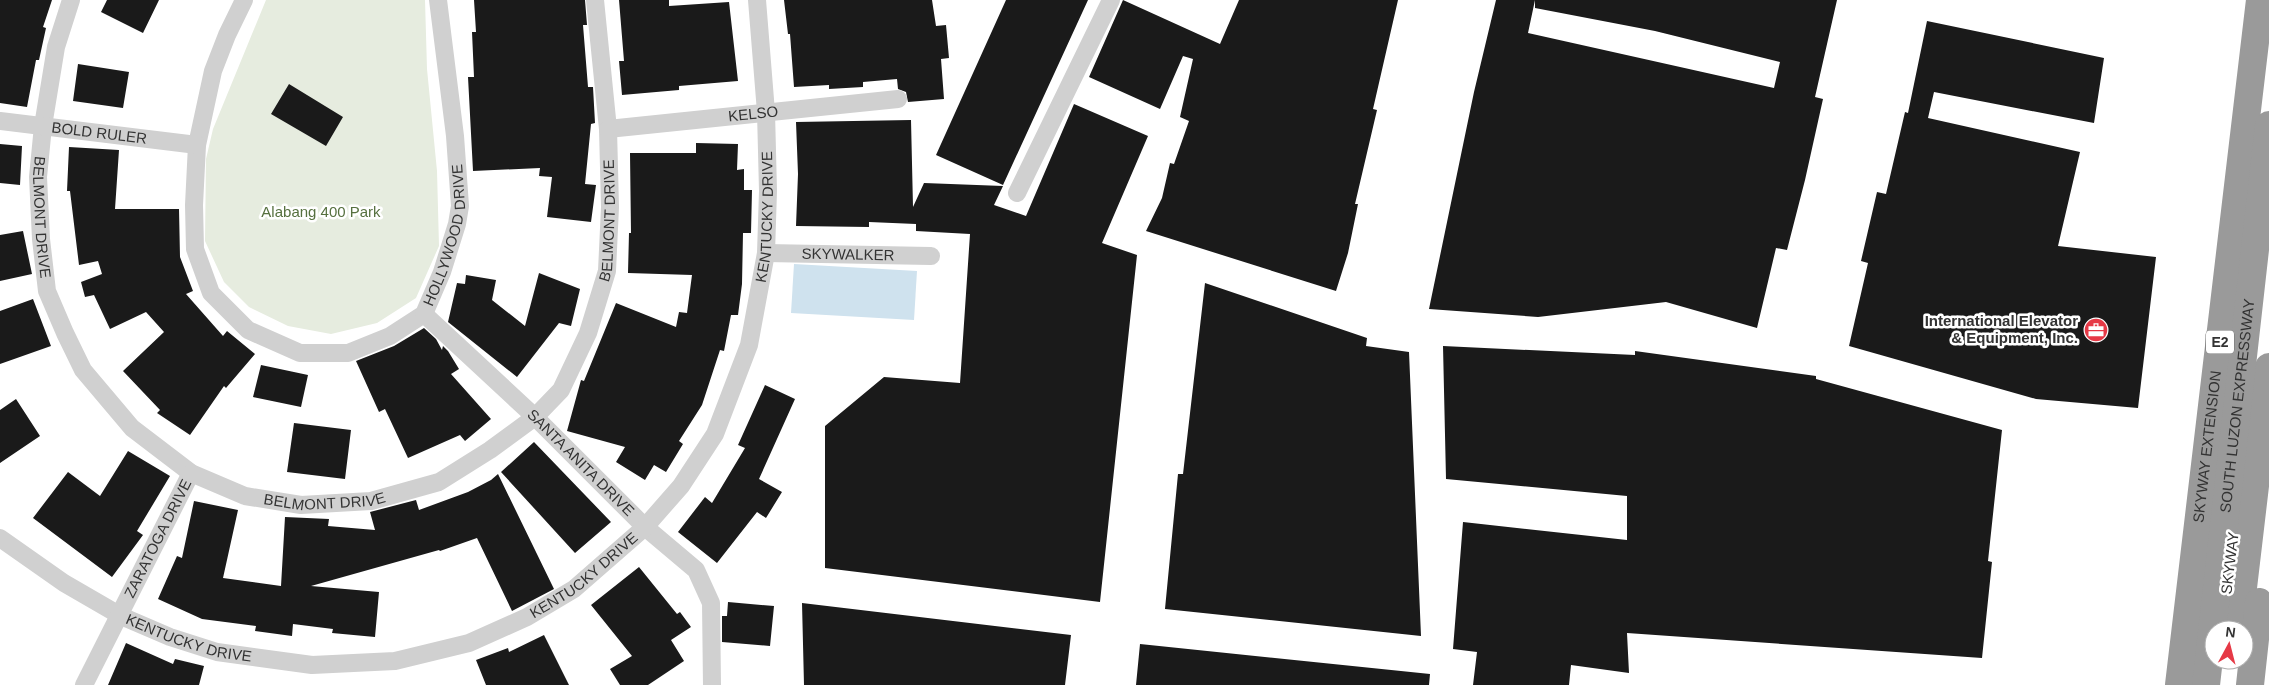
<svg xmlns="http://www.w3.org/2000/svg" width="2269" height="685" viewBox="0 0 2269 685" font-family="Arial,sans-serif">
  <style>
    .green { fill: #e6ecdf }
    .water { fill: #cfe2ee }
    .building { fill: #1a1a1a }
    .lines { fill: none; stroke-linecap: round; stroke-linejoin: round }
    .minor { stroke: #d0d0d0; stroke-width: 18 }
    .motorway { stroke: #9a9a9a; stroke-width: 28 }
    .labels { text-anchor: middle; stroke-width: 5; stroke-linejoin: round; paint-order: stroke }
    .shield { fill: #fff; stroke: #707070; stroke-width: 1 }
    .shield-label { font-size: 14px; font-weight: bold; fill: #333 }
    .street-label { font-size: 15px; fill: #333; stroke: #fff }
    .park-label { font-size: 15px; fill: #56703f; stroke: #fff }
    .poi-label { font-size: 15px; font-weight: bold; fill: #333; stroke: #fff; text-anchor: end }
  </style>
  <rect width="100%" height="100%" fill="#fff"/>
  <path class="green" d="M266,0H425L427,69L437,171L439,246L416,298L377,323L331,334L288,326L249,307L224,282L205,241L206,159L213,129Z"/>
  <path class="water" d="M794,264L917,271L914,320L791,313Z"/>
  <path class="building" d="M0,0H52L43,27L46,28L39,60H36L27,107L0,103Z
    M107,0H159L143,33L101,12Z
    M474,0H585L587,25H583L588,87H593L595,123L591,124L585,184L596,185L591,222L547,217L552,177L539,176L540,168L473,171L468,77H474L472,32H476Z
    M619,0H669V6L729,2L738,81L679,86V90L622,95L619,61H624Z
    M784,0H932L936,26L946,25L949,58L941,59L944,99L908,102L906,92L898,89L897,79L863,82V87L829,89V85L794,87L790,34H788Z
    M1006,0H1088L1003,185L936,155Z
    M1123,0L1220,44L1239,0H1398L1373,109L1377,110L1355,204H1358L1348,253L1336,291L1146,231L1162,198L1170,163L1174,164L1189,121L1180,117L1193,59L1183,56L1160,109L1089,77Z
    M1496,0H1535L1528,33L1774,88L1780,62L1655,31L1535,8V0H1837L1815,97L1823,99L1805,180L1787,250L1776,248L1757,328L1666,302L1538,317L1429,309L1474,92Z
    M1927,21L2104,58L2094,123L1934,92L1928,118L2080,152L2058,246L2156,257L2138,408L2036,399L1849,346L1868,263L1861,261L1877,192L1886,194L1905,112L1908,113Z
    M78,64L129,72L123,108L73,101Z
    M289,84L343,117L326,146L271,114Z
    M1074,104L1148,136L1102,243L1137,255L1100,602L825,568V426L884,377L960,383L970,234L916,231V224L869,222V227L796,226L798,174L796,122L911,120L913,207L924,183L1003,186L994,205L1026,216Z
    M696,143L738,144L737,170L744,169V190H752L751,233H743L742,284L738,315H731L724,351L720,350L702,405L679,441L683,444L666,472L654,465L645,480L616,462L625,447L567,431L581,380L584,381L616,303L676,327L679,312L687,313L692,275L628,273L629,233H631L630,153H696Z
    M0,144L22,146L20,185L0,183Z
    M69,147L119,150L115,209H179L180,257L193,291L186,294L223,336L227,331L255,354L226,388L224,386L190,435L157,413L160,410L123,371L164,332L146,312L110,329L94,295L85,297L81,282L102,274L98,261L79,265L70,191H67Z
    M23,231L32,274L0,281V235Z
    M539,273L580,289L571,326L559,323L517,377L448,322L457,283L465,284L466,275L496,280L492,300L525,326Z
    M1205,283L1367,338L1366,346L1409,352L1421,636L1165,609L1178,474H1183Z
    M33,299L51,346L0,364V311Z
    M424,328L436,339L442,350L443,346L448,351L459,369L451,374L491,419L465,441L460,435L408,458L385,409L379,412L356,361L394,346Z
    M1443,346L1635,355V351L1816,376V379L2002,430L1988,561L1992,562L1982,658L1627,633L1629,673L1571,665L1569,685H1473L1477,652L1453,649L1463,522L1627,540V496L1446,479Z
    M261,365L308,375L301,407L253,397Z
    M765,385L795,399L759,479L782,492L766,518L757,512L717,563L678,532L705,497L712,503L745,448L738,445Z
    M16,399L40,436L0,463V410Z
    M294,423L351,430L345,479L287,472Z
    M534,442L611,522L575,553L501,472Z
    M128,451L170,476L137,531L143,535L112,577L33,518L68,472L100,496Z
    M498,474L554,589L512,611L477,538L440,551L439,550L311,586L379,592L375,637L332,633L333,629L293,624L292,636L255,631L256,626L202,619L158,599L177,556L182,558L194,501L238,510L223,578L281,586L285,517L329,519L328,526L375,530L370,512L416,500L419,510L468,492L491,480Z
    M639,567L677,614L680,612L691,627L671,640L684,661L648,685H620L610,669L632,656L591,605Z
    M728,602L774,606L770,646L722,642V616H727Z
    M802,603L1071,635L1065,685H804Z
    M544,635L569,685H486L476,660L508,648L509,652Z
    M126,643L173,664L175,659L204,666L199,685H108Z
    M1140,644L1430,674L1429,685H1136Z"/>
  <g class="lines">
    <g class="minor">
      <path id="s1" d="M71,0L56,47L43,126L38,177L41,239L47,291L65,333L83,370L132,428L191,473L245,496L301,505L371,501L439,482L490,450L535,417L561,390L588,333L607,271L610,207L608,129L595,0"/>
      <path id="s2" d="M244,0L227,35L213,71L197,145L194,205L195,249L211,293L248,330L300,353H348L390,336L424,314L442,272L457,224L460,206L455,136L438,0"/>
      <path id="s3" d="M0,121L197,145"/>
      <path id="s4" d="M608,129L898,99"/>
      <path d="M1017,193L1111,0"/>
      <path id="s5" d="M766,253L931,256"/>
      <path id="s6" d="M424,314L535,417L645,527L696,570L711,603L712,685"/>
      <path id="s7" d="M0,538L64,583L121,616L170,637L217,652L312,665L395,661L469,643L527,617L574,589L645,527L681,486L715,434L749,345L766,253L768,191L766,112L757,0"/>
      <path id="s8" d="M84,685L191,473"/>
    </g>
    <g class="motorway">
      <path d="M2238,630L2269,367"/>
      <path id="s9" d="M2179,685L2260,0"/>
      <path id="s10" d="M2206,685L2269,125"/>
      <path d="M2250,685L2259,602"/>
    </g>
  </g>
  <defs>
    <g id="office-disc" transform="scale(1.25)"><circle r="9.5" fill="#e63946" stroke="#fff"/><path d="M-6-3h4V-5.5h4V-3h4V5H-6ZM-1-4.5V-3h2v-1.5ZM-6 0V1H6V0Z" fill="#fff"/></g>
  </defs>
  <g fill-rule="evenodd">
    <use href="#office-disc" x="2096" y="330"/>
  </g>
  <g class="labels">
    <rect class="shield" x="2206" y="330.5" width="28" height="23" rx="4"/>
    <g class="shield-label">
      <text x="2220" y="347">E2</text>
    </g>
    <g class="street-label">
      <text dy="5" stroke="none"><textPath href="#s4" startOffset="146">KELSO</textPath></text>
      <text dy="5" stroke="none"><textPath href="#s3" startOffset="100">BOLD RULER</textPath></text>
      <text dy="5" stroke="none"><textPath href="#s7" startOffset="1056">KENTUCKY DRIVE</textPath></text>
      <text dy="5" stroke="none"><textPath href="#s1" startOffset="221">BELMONT DRIVE</textPath></text>
      <text dy="5" stroke="none"><textPath href="#s1" startOffset="1120">BELMONT DRIVE</textPath></text>
      <text dy="5" stroke="none"><textPath href="#s2" startOffset="630">HOLLYWOOD DRIVE</textPath></text>
      <text dy="5" stroke="none"><textPath href="#s5" startOffset="82">SKYWALKER</textPath></text>
      <text dy="5" stroke="none"><textPath href="#s10" startOffset="281">SOUTH LUZON EXPRESSWAY</textPath></text>
      <text dy="5" stroke="none"><textPath href="#s9" startOffset="240">SKYWAY EXTENSION</textPath></text>
      <text dy="5" stroke="none"><textPath href="#s6" startOffset="216">SANTA ANITA DRIVE</textPath></text>
      <text dy="5" stroke="none"><textPath href="#s1" startOffset="671">BELMONT DRIVE</textPath></text>
      <text dy="5" stroke="none"><textPath href="#s8" startOffset="164">ZARATOGA DRIVE</textPath></text>
      <text transform="translate(2230 563) rotate(-83)" y="5">SKYWAY</text>
      <text dy="5" stroke="none"><textPath href="#s7" startOffset="636">KENTUCKY DRIVE</textPath></text>
      <text dy="5" stroke="none"><textPath href="#s7" startOffset="216">KENTUCKY DRIVE</textPath></text>
    </g>
    <g class="park-label">
      <text x="321" y="217">Alabang 400 Park</text>
    </g>
    <g class="poi-label">
      <text x="2078" y="326">International Elevator<tspan x="2078" dy="17">&amp; Equipment, Inc.</tspan></text>
    </g>
  </g>
  <g transform="translate(2229 645) rotate(7)"><circle r="24" fill="#ffffff" stroke="#adadad"/>
  <path d="M0-4L9 19L0 12L-9 19Z" fill="#e63946"/>
  <text y="-8" font-size="14" font-weight="bold" text-anchor="middle" fill="#333333">N</text>
  </g>
</svg>
